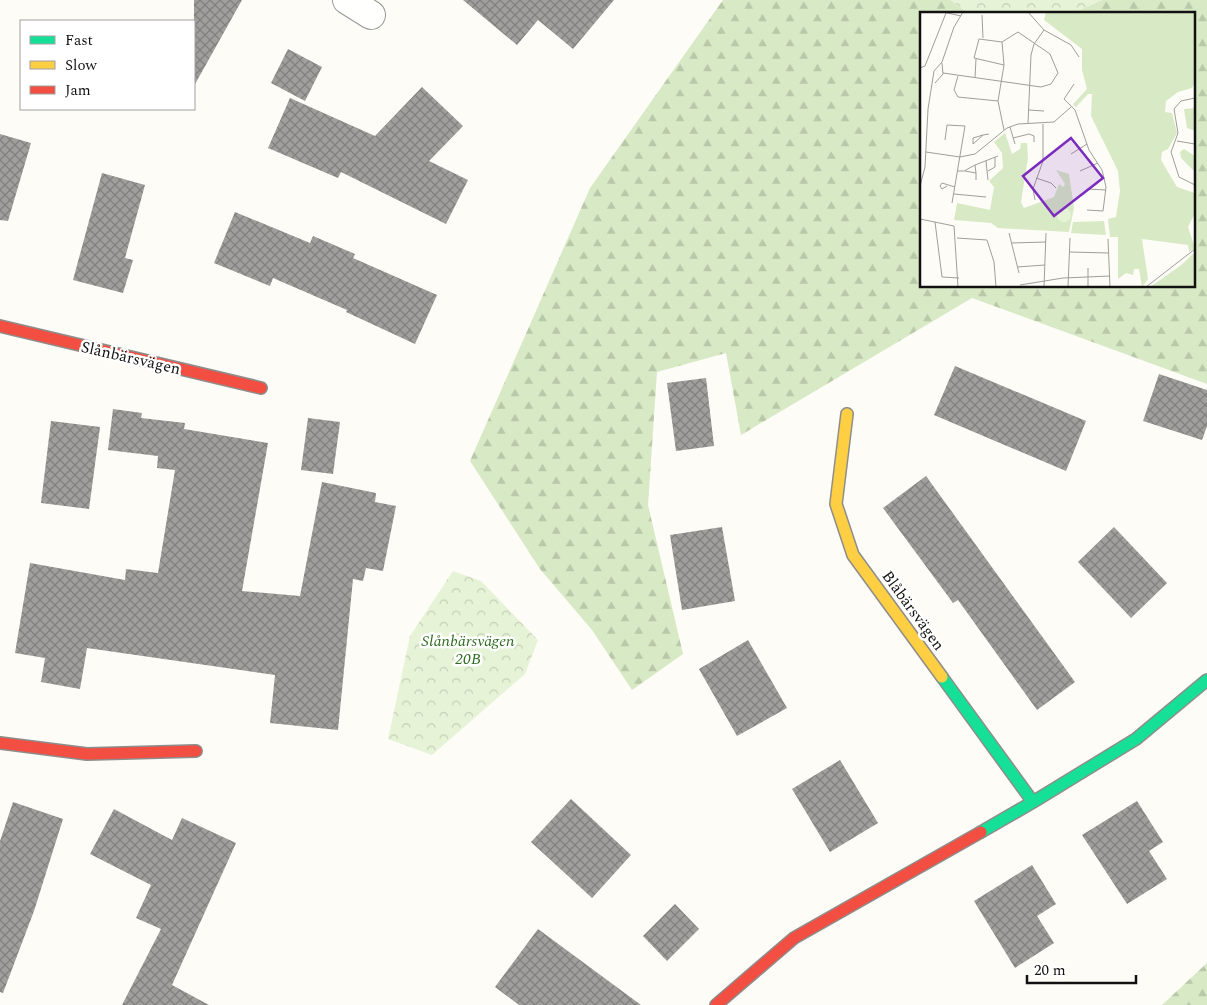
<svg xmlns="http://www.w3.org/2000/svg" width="1207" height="1005" viewBox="0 0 1207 1005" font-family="Spectral,serif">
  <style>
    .forest { fill: url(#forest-firs) }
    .park { fill: url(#park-crowns) }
    .building { fill: url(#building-cross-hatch) }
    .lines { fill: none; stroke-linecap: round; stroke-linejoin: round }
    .street-casing { stroke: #979795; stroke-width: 30 }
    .fast-casing { stroke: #8e8d8b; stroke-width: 14 }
    .slow-casing { stroke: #8e8d8b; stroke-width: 14 }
    .jam-casing { stroke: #8e8d8b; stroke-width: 14 }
    .street { stroke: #fffffe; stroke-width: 28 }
    .fast { stroke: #16e098; stroke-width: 11 }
    .slow { stroke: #ffcf43; stroke-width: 11 }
    .jam { stroke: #f24e42; stroke-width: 11 }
    .labels { text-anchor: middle; stroke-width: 5; stroke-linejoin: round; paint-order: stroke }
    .street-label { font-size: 16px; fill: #111; stroke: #fff }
    .park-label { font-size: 16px; font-style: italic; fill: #2f6b1f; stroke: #fff }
    .inset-road { fill: none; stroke: #9f9e9b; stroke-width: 1 }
    .view { fill: #7b2cbf; fill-opacity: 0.15; stroke: #7b2cbf; stroke-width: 2.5 }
    .inset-edge { fill: none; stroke: #111; stroke-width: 2.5 }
  </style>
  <defs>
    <pattern id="forest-firs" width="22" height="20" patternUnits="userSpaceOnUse" patternTransform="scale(1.25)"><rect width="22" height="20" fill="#d8eac5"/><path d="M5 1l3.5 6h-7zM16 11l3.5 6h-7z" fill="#b8c8a8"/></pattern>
    <pattern id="park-crowns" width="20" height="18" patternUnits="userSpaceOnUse" patternTransform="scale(1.25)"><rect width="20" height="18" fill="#e7f3d7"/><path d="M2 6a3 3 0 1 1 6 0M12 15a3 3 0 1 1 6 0" fill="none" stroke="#c5cfb8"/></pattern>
    <pattern id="building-cross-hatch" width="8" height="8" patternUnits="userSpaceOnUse" patternTransform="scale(1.25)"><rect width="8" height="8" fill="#a19f9c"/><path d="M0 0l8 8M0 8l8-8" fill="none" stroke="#82807e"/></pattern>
  </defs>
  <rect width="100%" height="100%" fill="#fdfcf7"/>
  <path class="forest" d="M723,0H951L969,14H921V286H1193V14H1070L1102,0H1207V384L972,298L741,435L726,353L657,372L648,505L683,654L632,690L592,630L540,569L470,461L590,188Z
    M1207,963V1005H1162Z"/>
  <path class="park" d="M951,0H1102L1070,14H969Z
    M453,571L481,581L538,640L525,674L432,755L388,739L410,636Z"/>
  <path class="building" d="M194,0H242L194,86Z
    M463,0H614L573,49L538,20L517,45Z
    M288,49L322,67L305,101L271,83Z
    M422,87L463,126L429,161L468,180L446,224L341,172L338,178L268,148L290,98L375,136Z
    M0,134L31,143L8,221L0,220Z
    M102,173L145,185L125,258L133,260L123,293L73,280Z
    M235,212L310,243L313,236L355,254L353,258L437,295L415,344L346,312L347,310L273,278L270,286L214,263Z
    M955,366L1086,421L1066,471L934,415Z
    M1159,374L1207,390V426L1202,440L1143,421Z
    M706,378L714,446L676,451L667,383Z
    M113,409L142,413L141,418L185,423L184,429L268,443L242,591L300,596L322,482L376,493L375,502L396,506L383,571L366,568L363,581L353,579L338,730L270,723L275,675L87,648L80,689L41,682L45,658L15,653L30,563L125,580L126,569L158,573L175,470L157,468L158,456L108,450Z
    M308,418L340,422L333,474L301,470Z
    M51,421L100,427L89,509L41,503Z
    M926,476L1075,682L1037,710L958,600L953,603L883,508Z
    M722,527L735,601L682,610L670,535Z
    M1114,527L1167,583L1131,618L1078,562Z
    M748,640L787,708L737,736L699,669Z
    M840,760L878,823L830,852L792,789Z
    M571,799L631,855L592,898L531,842Z
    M1137,801L1163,842L1149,851L1167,879L1127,904L1082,835Z
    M13,802L63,819L34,911L3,993L0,992V841Z
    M114,809L172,840L182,818L236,843L172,985L209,1005H122L161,929L136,918L151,885L90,854Z
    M1032,865L1056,904L1037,916L1054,943L1015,968L974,901Z
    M675,904L699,929L667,961L643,936Z
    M538,929L641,1005H519L495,987Z"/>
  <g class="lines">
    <g class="street-casing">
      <path id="street" d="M347,0L371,15"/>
    </g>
    <g class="fast-casing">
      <path id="fast" d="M942,677L1033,802
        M981,832L1033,802L1136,739L1207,680"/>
    </g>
    <g class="slow-casing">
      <path id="slow" d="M847,414L836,504L853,555L942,677"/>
    </g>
    <g class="jam-casing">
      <path id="jam" d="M0,326L261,388
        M0,743L87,754L196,751
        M716,1005L794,938L981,832"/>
    </g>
    <use href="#street" class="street"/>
    <use href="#fast" class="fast"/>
    <use href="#slow" class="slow"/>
    <use href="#jam" class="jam"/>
  </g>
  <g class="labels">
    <g class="street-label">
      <text transform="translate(131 357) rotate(13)" y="6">Slånbärsvägen</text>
      <text transform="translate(914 610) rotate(54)" y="6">Blåbärsvägen</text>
    </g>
    <g class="park-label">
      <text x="468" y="646">Slånbärsvägen<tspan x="468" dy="18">20B</tspan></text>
    </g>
  </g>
  <g transform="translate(920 12)">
    <rect width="275" height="275" fill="#fdfcf7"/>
    <path d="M126,0H275V70L272,76L258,80L246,89L245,100L252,101L257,121L248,137L242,140L241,148L257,175L275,181V201L268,215L275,236L269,240L268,233L222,227L228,267L222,275L219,257H214L213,263L206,261L198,267V225H190L188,207L196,205L200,179L198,159L171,104L172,82H168L156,95L153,92L167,77L162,58V37L124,8ZM275,96V119L267,116L264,97ZM85,121L92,142L100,137L101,131H107L108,146L101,190L104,196L134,185L139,172L143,175L145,172L136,158L149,162L154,196L149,220L78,216L71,211L34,208L37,191L70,198L74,175L69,169L83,156L82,141L74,130ZM264,137L275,144V160L261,146L260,140ZM184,209L186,223L151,221L153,210ZM275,240V275H230L260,254Z" fill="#d8eac5"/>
    <path d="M137 203a7 7 0 1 1 14 0a7 7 0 1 1-14 0Z" fill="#e7f3d7"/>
    <path class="inset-road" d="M23,0L41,4M108,0L124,18L151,33L159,45M62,3L63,26M82,30L84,53L78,89L84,118M0,56L5,54L26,1M23,61L121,75L131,72L138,61L130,42L98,20L82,30L59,27L54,46L84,53M38,64L34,78L38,85L78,89M55,66L56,47M15,71L23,62L22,51M154,72L144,87L155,98L169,138L182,158L186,175L183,199L167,198M275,86L261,89L254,97L258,121L251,140L259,165L275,173M109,98L124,99M108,111L111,43L114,32L124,18M90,115L95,132M63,123L53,126V132L63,123L69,122M93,126L109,122L114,124V130M25,128L27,113L45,114L32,191M257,129L275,132M6,140L40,145L55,142L87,116L98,112L134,110L151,95M151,142L167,132M66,149L68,168M55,153L78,144M38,159H44L55,153L56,161M45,159L56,161V168M68,159L75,155V145M160,159L178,151M116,166L131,171L136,176M0,174L5,155L8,97L14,59L22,50L34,15L43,0M27,174L22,177L20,174L22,171L35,175M167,177L186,178M34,182L66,185M115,188L113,177L123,149V112M0,207L34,214L38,275M15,210L22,265L39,266M89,221L99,261M37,226L67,228L74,250L76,275M188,227L190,275M91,231L126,230M150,240L188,241M97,255L125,253M100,273L143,266L190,264M124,275L126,221M148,275L150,226M168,275V256M226,275L275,237"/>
    <path class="view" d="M151,126L183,166L134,204L103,164Z"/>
    <rect width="275" height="275" class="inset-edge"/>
  </g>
  <rect x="20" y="20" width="175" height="90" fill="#ffffff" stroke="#a0a0a0"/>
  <rect x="30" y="36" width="25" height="8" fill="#16e098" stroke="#a0a0a0"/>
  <text x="65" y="45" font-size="15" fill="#111111">Fast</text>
  <rect x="30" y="61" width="25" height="8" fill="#ffcf43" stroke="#a0a0a0"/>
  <text x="65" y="70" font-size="15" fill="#111111">Slow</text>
  <rect x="30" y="86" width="25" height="8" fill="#f24e42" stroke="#a0a0a0"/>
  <text x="65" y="95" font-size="15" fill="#111111">Jam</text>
  <path d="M1027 975v8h109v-8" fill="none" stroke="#111111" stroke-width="2.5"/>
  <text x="1034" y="975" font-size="15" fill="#111111" stroke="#ffffff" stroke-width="4" paint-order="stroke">20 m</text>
</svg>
